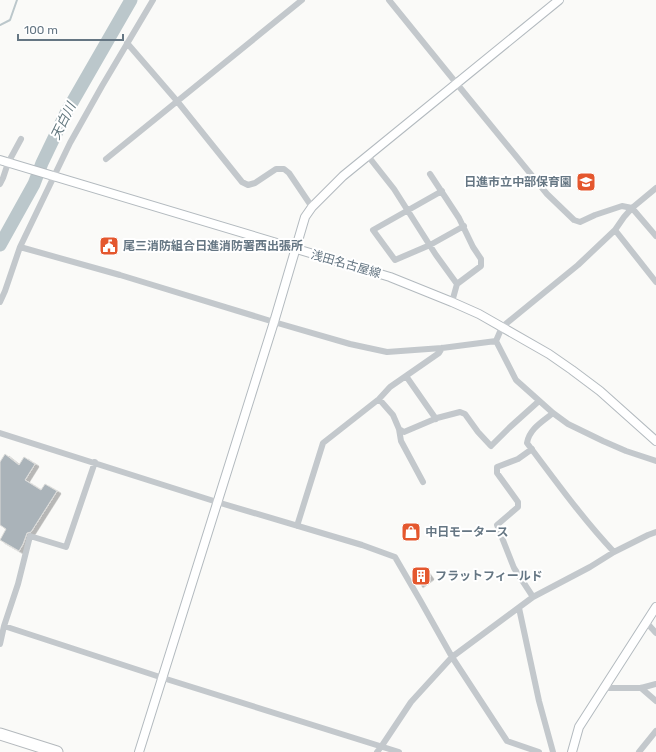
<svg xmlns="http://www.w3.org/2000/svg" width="656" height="752" viewBox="0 0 656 752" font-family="Rubik,'Noto Sans JP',sans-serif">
<defs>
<filter id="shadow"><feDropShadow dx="4" dy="2.5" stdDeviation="0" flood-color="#0004"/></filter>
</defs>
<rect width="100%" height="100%" fill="#fafaf8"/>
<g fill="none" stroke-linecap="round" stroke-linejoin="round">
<path stroke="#bbc7cb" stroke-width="2" d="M0 25 10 20 17 0"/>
<path stroke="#bbc7cb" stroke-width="13" d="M0 245 34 184 42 163 66 113 131 0"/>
</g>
<path fill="#aab3b9" stroke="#dcdcda" filter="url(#shadow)" d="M5 454 19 465 24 457 35 464 25 480 41 490 45 484 57 491 31 532 27 533 23 544 19 551 0 540 6 529 0 525V462Z
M423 567 430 577 419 585 412 574Z"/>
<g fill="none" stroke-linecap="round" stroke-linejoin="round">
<defs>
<path id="secondary" d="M0 160 390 277 452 302 479 314 549 354 572 370 600 391 656 441
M139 752 274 322 305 217 312 207 343 176 559 0
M572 752 579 727 656 607"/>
<path id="highway" d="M0 734 57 752"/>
</defs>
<use href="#secondary" stroke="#b3babf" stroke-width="10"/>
<use href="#highway" stroke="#b4b9bd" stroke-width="13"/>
<path stroke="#c3c8cc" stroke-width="6" d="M389 0 457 84 547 194 574 220 580 222 595 215 622 206 632 208 656 236
M127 43 177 101 242 182 248 185 255 183 276 169H284L289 173 312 207
M368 156 394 189 436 255 457 284
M106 159 302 0
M430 174 459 218 473 247 481 259V266L457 284 452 302
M0 184 3 178 8 163 21 139
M442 191 373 230 395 260 430 245 464 226
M615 230 656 282
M20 247 120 275 274 322 350 344 387 352 442 348 496 341 516 380 553 413 568 424 603 441 626 451 656 461
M0 302 5 291 20 247 70 143 102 86 153 0
M496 341 502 327 578 265 615 230 624 217 632 208 656 188
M406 376 436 419
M379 399 393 415 399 429 404 432 437 418 460 412 465 414 478 432 491 446 509 428 539 401
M553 413C543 421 529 429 527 443 555 480 582 518 614 552
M399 429 401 441 423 482
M0 433 217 502 362 545 395 557 420 600 452 657 507 741 539 752
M532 449 518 459 497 467V473L518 502V507L497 525 514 568 533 597
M297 526 323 443 379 399 390 387 439 353 442 348
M519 608 539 701 553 752
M646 622 656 633
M4 626 163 678 399 752
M0 644 4 626 18 584 30 536 66 547 95 462
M603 688H641L656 684
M641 688 656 701
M377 752 381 747 411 702 452 657 533 597 590 567 614 552 648 535 656 532
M639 752 656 731"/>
<use href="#secondary" stroke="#fff" stroke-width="8"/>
<use href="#highway" stroke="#fff" stroke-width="11"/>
</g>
<defs>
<symbol id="school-square" viewBox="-11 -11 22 22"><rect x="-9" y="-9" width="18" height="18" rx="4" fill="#e4572e" stroke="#fff"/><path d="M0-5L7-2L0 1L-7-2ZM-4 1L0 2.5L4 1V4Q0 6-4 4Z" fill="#fff"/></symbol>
<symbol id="civic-square" viewBox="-11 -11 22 22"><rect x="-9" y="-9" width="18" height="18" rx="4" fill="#e4572e" stroke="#fff"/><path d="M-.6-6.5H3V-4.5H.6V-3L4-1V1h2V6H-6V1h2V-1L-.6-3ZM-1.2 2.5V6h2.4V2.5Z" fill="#fff"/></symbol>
<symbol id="shop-square" viewBox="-11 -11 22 22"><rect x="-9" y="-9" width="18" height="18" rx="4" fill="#e4572e" stroke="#fff"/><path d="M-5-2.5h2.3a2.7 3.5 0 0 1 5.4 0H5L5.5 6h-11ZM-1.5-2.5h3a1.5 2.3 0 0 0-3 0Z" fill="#fff"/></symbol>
<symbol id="building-square" viewBox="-11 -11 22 22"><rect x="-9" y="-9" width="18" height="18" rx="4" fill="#e4572e" stroke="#fff"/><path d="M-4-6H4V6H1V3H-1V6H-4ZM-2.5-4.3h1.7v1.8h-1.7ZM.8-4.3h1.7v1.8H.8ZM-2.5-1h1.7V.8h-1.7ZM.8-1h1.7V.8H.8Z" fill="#fff"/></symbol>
</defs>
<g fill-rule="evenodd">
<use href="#school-square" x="575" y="171" width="22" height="22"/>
<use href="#civic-square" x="98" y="235" width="22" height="22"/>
<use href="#shop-square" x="400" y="521" width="22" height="22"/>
<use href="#building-square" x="410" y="565" width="22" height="22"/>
</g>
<g text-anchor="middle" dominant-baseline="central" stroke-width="4" stroke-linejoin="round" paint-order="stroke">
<g font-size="12" font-weight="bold" fill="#657683" stroke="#fff" text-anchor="start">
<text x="572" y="182" text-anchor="end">日進市立中部保育園</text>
<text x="123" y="246">尾三消防組合日進消防署西出張所</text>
<text x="425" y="532">中日モータース</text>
<text x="435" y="576">フラットフィールド</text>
</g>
<g font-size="12" fill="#657683" stroke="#fff">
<text transform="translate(346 264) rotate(16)">浅田名古屋線</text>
</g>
<g font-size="13" font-style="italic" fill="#60757c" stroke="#fff">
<text transform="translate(63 121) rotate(-64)">天白川</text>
</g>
</g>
<path d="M18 34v6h105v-6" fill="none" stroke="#657683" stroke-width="2"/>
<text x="24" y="34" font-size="12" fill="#657683" stroke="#ffffff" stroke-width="3" paint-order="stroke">100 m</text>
</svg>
